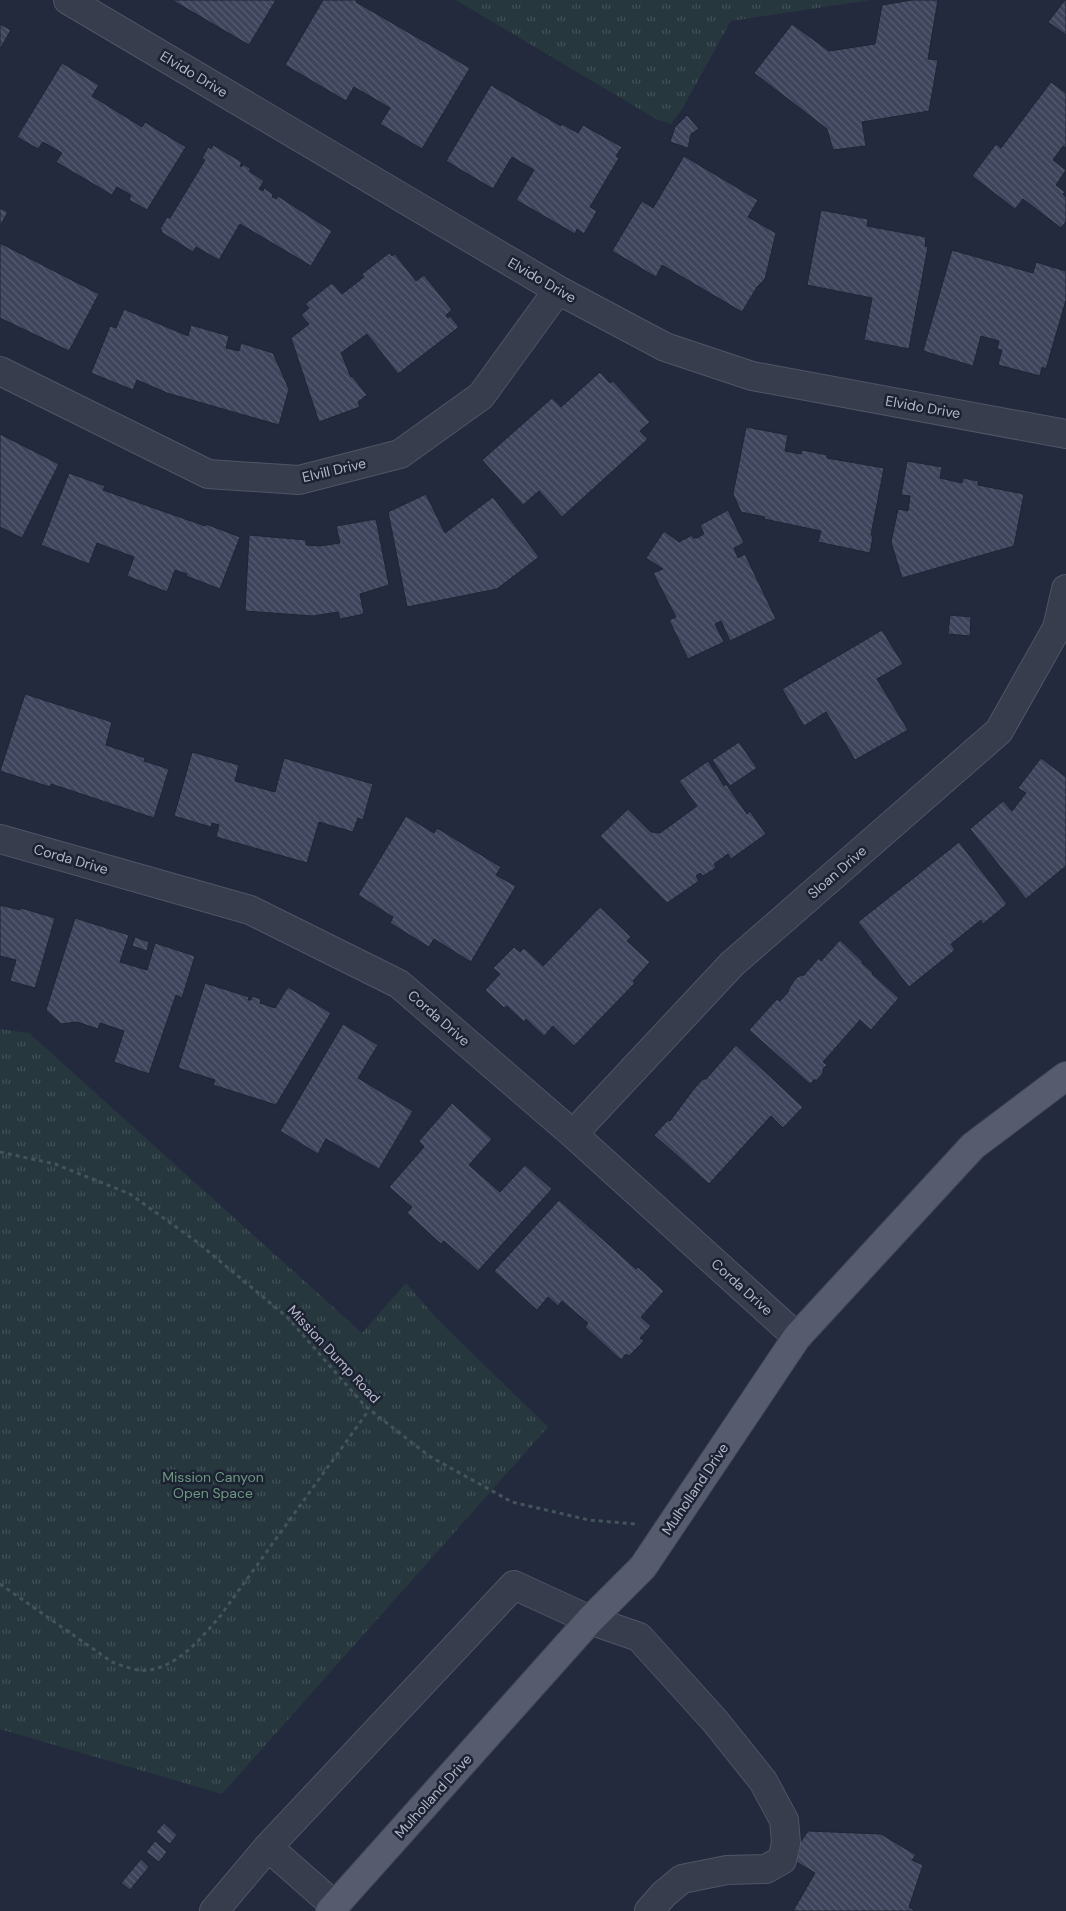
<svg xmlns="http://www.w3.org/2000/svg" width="1066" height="1911" viewBox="0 0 1066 1911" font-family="'DM Sans',sans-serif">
<defs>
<pattern id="park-tufts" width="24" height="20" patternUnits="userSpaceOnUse" patternTransform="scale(1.25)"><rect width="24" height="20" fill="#26373e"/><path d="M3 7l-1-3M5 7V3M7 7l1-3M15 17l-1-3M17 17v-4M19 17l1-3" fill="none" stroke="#435259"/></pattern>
<pattern id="building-back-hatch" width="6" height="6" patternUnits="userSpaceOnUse" patternTransform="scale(1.25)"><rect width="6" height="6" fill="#3e445b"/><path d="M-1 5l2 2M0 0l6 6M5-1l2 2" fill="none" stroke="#585d71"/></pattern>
</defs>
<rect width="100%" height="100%" fill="#242a3d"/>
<path fill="url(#park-tufts)" d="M456 0H871L731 21 682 109 671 124 656 119Z
M0 1029 29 1033 362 1333 406 1283 438 1320 548 1427 222 1794 0 1729Z"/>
<path fill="url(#building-back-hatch)" stroke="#1f2435" d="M172 0H276L249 45Z
M323 0H357L356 2 470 68 422 149 380 124 390 108 354 87 346 101 285 65Z
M912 0H938L928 59 938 60 929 111 862 122 866 146 833 150 827 129 754 73 792 24 829 51 875 44 882 5Z
M1065 0H1066V35L1048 22Z
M0 24 11 30 0 49Z
M62 63 99 85 92 96 142 127 145 122 186 147 147 210 129 200 131 195 117 187 112 195 56 162 62 153 43 142 38 149 17 137Z
M1051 82 1066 93V148L1063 146 1053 160 1066 170 1056 185 1065 192 1063 194 1066 197V222L1061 228 1023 199 1015 209 972 176 996 144 1001 148Z
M491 85 561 126 562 124 578 133 583 125 622 147 616 156 619 158 590 207 597 211 584 234 577 229 575 234 516 200 534 170 512 157 493 189 446 161Z
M687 115 699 129 691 134 688 148 670 142 675 127Z
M213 145 242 162 240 166 242 167 243 164 251 169 249 171 264 181 259 189 263 191 264 188 273 194 272 197 276 199 278 196 332 231 311 266 240 224 219 260 196 247 193 252 161 232 162 230 160 229 167 217 170 218 205 160 202 158 208 147 211 149Z
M684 156 758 200 748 217 776 233 765 279 757 287 742 312 662 265 656 277 612 251 642 201 653 208Z
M0 208 8 212 0 226Z
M821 210 868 219 867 226 926 237 925 246 928 247 909 349 864 340 872 298 807 285Z
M0 243 99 294 69 351 0 318Z
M952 250 1033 273 1036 262 1066 271V300L1046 369 1042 367 1040 376 998 365 1002 350 997 349 999 341 981 336 973 366 923 351Z
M389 253 392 256 395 254 416 281 424 275 452 310 446 315 448 318 450 316 459 327 398 374 367 334 341 353 351 377 352 376 367 395 358 402 360 407 319 422 291 338 309 324 301 315 309 308 305 304 332 283 342 294 364 277 362 274Z
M124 309 188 336 191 325 229 336 226 348 239 351 241 343 273 353 289 389 279 425 167 393 137 380 133 390 91 373 110 326 116 328Z
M600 372 610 383 613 381 650 422 640 431 648 439 562 517 539 491 523 505 482 460 552 398 561 407Z
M746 427 788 435 785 451 801 454 802 450 827 455V458L884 468 871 535 873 536 870 553 818 542 821 531 764 519 765 517 741 512 733 494Z
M0 434 59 464 22 538 0 527Z
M907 461 942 467 940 478 962 483 963 478 978 481V485L1024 494 1014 546 902 578 891 542 898 509 908 511 910 496 901 495Z
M69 473 105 486 103 490 205 526 206 524 240 537 220 589 186 576 187 574 175 570 167 592 127 576 134 557 97 543 89 564 41 545Z
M426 494 445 533 493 497 539 557 497 589 407 607 388 512Z
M728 510 744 543 734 548 738 558 745 554 776 619 730 641 721 621 715 624 724 642 688 659 669 620 676 617 653 573 663 569 646 558 664 531 679 542 692 535 693 538H697L704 534 700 525Z
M376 519 389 585 360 594 364 614 340 619 338 612 313 616 245 611 249 535 306 540V545L320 546 340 543 336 526Z
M950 615 971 617 970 636 948 634Z
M882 630 903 664 877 679 908 730 855 760 826 712 804 726 782 689Z
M25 694 112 722 106 745 145 758 144 761 169 769 154 818 51 784 50 787 0 771Z
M739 742 757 768 730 786 712 760Z
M192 752 239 765 235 781 275 792 284 758 373 784 363 820 358 818 353 832 319 822 307 863 216 837 219 825 212 823 211 827 174 816Z
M1041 758 1066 777V866L1026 899 970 829 1003 801 1012 811 1026 793 1018 788Z
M708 761 724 786 726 784 747 814 750 811 766 834 731 859 728 854 714 864 716 868 703 876 700 873 696 876 699 881 667 903 600 836 628 809 651 832 660 833 697 806 679 781Z
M406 816 434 833 437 828 501 867 496 875 516 886 471 962 434 939 429 947 390 923 393 917 358 895Z
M959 842 1007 904 983 924 981 920 951 944 955 950 909 987 858 922Z
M0 905 20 910 21 908 55 918 35 988 10 981 16 960 0 956Z
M600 907 631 937 627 941 650 962 633 981 635 983 574 1046 553 1026 544 1036 526 1019 524 1022 507 1006 504 1008 485 990 500 974 493 968 514 947 520 952 524 948 543 966Z
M75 918 129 935 120 962 147 970 155 943 195 956 182 998 176 995 149 1074 114 1062 124 1031 100 1023 98 1029 77 1022 61 1024 46 1010Z
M135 937 149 942 147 951 132 946Z
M840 940 863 962 862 963 873 973 872 974 899 998 871 1030 860 1020 823 1062 827 1065 823 1069V1073L817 1080H814L810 1084 749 1030 777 999 780 1001 789 991 788 990 796 978 801 975 803 976 819 958 821 961Z
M205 983 249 997 248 1000H251L252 996 261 999 260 1003 275 1008 288 987 331 1013 276 1105 213 1085 215 1080 178 1068Z
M343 1024 378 1045 358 1078 413 1111 379 1169 326 1139 318 1154 280 1131Z
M736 1045 803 1107 783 1128 771 1116 709 1184 654 1135 668 1120 670 1121 693 1090 703 1079H706Z
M452 1103 492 1139 469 1165 500 1192 525 1165 552 1189 478 1271 444 1241 441 1244 407 1213 412 1207 389 1187 424 1147 419 1141Z
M559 1200 636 1269 638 1267 664 1291 641 1317 651 1326 640 1338 644 1341 629 1356 626 1354 621 1360 585 1327 588 1323 562 1301 558 1306 548 1297 537 1310 494 1271Z
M164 1823 177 1835 170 1844 156 1832Z
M808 1831 881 1834 916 1855 912 1860 923 1865 909 1907 915 1911H793L815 1873 790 1858Z
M155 1841 167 1852 159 1862 146 1852Z
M141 1859 149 1867 130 1890 121 1883Z"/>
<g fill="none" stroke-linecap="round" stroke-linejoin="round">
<defs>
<path id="minor" d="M68 0 558 290 665 347 752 376 1066 434
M0 371 208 474 299 480 400 454 481 396 558 290
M0 839 250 910 399 984 573 1134 797 1337
M573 1134 732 964 999 731 1057 628 1066 589
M268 1847 514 1585 590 1620 639 1637 715 1721 763 1781 784 1820 786 1843 782 1860 766 1869 727 1870 682 1879 664 1894 649 1911
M214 1911 268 1847 335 1906"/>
<path id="major" d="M330 1911 590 1620 643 1567 797 1337 973 1146 1066 1076"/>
</defs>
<use href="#minor" stroke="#505566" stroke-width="30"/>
<use href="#major" stroke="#414657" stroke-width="30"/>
<path stroke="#44545b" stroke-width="3" stroke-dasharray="4 4" stroke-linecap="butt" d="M0 1152 55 1164 130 1194 197 1242 287 1317 365 1406 429 1456 512 1502 589 1520 635 1524
M0 1584 112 1662C123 1666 138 1672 150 1670 181 1664 202 1637 221 1615L369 1410"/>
<use href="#minor" stroke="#383d4e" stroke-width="28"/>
<use href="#major" stroke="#565c6e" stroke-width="28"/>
</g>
<g text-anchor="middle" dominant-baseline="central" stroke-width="5" stroke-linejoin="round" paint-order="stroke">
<g font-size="14" fill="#b4b8c9" stroke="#1d2233">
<text transform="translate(194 74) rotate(31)">Elvido Drive</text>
<text transform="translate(542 280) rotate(30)">Elvido Drive</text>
<text transform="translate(923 407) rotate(10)">Elvido Drive</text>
<text transform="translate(334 470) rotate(-13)">Elvill Drive</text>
<text transform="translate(71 859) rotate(16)">Corda Drive</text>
<text transform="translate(837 872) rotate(-41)">Sloan Drive</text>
<text transform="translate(439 1018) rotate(41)">Corda Drive</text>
<text transform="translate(742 1287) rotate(42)">Corda Drive</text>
<text transform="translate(334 1354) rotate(47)">Mission Dump Road</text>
<text transform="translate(695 1489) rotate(-56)">Mulholland Drive</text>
<text transform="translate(433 1796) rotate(-48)">Mulholland Drive</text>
</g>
<g font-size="14" fill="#6b997f" stroke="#1d2233">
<text x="213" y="1477">Mission Canyon<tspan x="213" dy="16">Open Space</tspan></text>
</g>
</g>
</svg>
